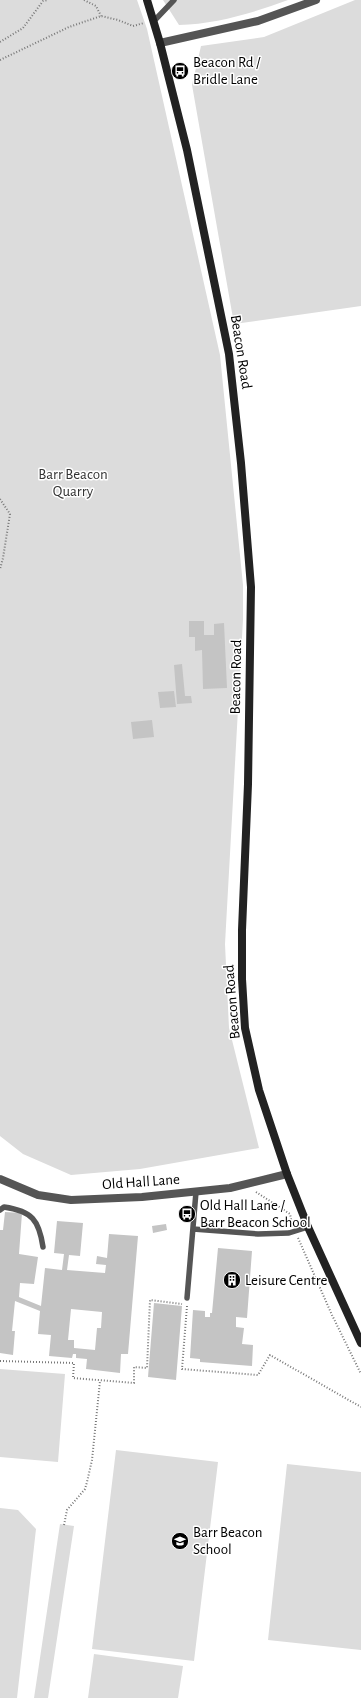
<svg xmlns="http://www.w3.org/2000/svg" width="361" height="1698" viewBox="0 0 361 1698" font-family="'Alegreya Sans',sans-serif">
<rect width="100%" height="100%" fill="#fff"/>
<path fill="#dcdcdc" d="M0 0H137L147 29 220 355 243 585V619L225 944 229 1028 259 1148 140 1169 71 1175 23 1154 0 1136Z
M163 0H288C253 13 216 24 179 25Z
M355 0H361V306L234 324 192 85 201 46 264 37Z
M0 1369 65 1374 58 1462 0 1457Z
M116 1450 218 1462 194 1661 92 1649Z
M287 1464 361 1472V1650L268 1640Z
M0 1508 18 1510 36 1529 17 1698H0Z
M60 1524 74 1526 48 1698H34Z
M94 1654 183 1666 178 1698H88Z"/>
<path fill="#c4c4c4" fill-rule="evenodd" d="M189 621H204V635H214V624L224 623 227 688 203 689 202 650 195 651V637H189Z
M182 664 185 696H191L192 703 177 704 174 665Z
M174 691 176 707 160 708 158 692Z
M152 720 154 737 133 739 131 722Z
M5 1212 22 1213 19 1254 38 1257 34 1284 20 1283 19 1297 41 1306 45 1268 62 1270 64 1254 54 1253 57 1221 83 1223 80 1256 69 1255 67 1270 105 1273 106 1265 96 1264 97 1256 107 1258 109 1234 138 1236 128 1354H121L120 1373 86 1369 87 1359 76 1358V1354H73L72 1358 49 1356 51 1335 38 1334 40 1311 15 1301 12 1331H15L13 1355 0 1353V1230H3ZM71 1309 102 1312 101 1328H97L95 1350 74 1348V1340H68Z
M166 1224 167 1230 153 1233 152 1226Z
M218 1248 252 1251 247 1318 236 1317V1327L244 1328 242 1344 253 1345 252 1366 200 1362V1359L190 1358 193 1310 205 1311V1317H210V1313H212Z
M154 1303 182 1306 176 1380 148 1377Z"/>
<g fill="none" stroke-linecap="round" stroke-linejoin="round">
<path stroke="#777" stroke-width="2" stroke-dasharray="1 2" stroke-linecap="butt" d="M84 0 96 6 101 16
M0 42 23 28 43 1 48 0
M0 60 69 27 101 16 118 20 133 26 144 23
M0 499 10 514 3 558 0 569
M256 1192 290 1214 292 1223
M298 1238 332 1315 361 1374
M187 1306 182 1369 258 1375 270 1355 361 1407
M0 1361 74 1363 73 1378 134 1383V1367L147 1368 150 1300 182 1304
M64 1525 67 1510 85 1489 87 1482 92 1460 100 1381"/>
<path stroke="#555" stroke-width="5.5" d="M154 21 174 0
M0 1210 4 1207C32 1211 39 1220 43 1247
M193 1229 258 1234 289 1233 308 1227
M187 1298 196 1192"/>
<path stroke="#555" stroke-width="8" d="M160 43 258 21 316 0
M0 1179 38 1195 71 1200 142 1197 230 1188 287 1174"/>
<path stroke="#222" stroke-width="8" d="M147 0 160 43 187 150 229 354 241 463 251 587 248 784 242 930V979L245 1028 259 1090 287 1174 308 1227 361 1343"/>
</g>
<defs>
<symbol id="bus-disc" viewBox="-11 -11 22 22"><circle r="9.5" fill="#000" stroke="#fff"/><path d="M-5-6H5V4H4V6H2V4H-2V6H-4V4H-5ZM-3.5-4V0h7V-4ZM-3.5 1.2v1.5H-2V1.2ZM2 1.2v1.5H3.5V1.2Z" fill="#fff"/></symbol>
<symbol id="building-disc" viewBox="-11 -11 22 22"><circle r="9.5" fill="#000" stroke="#fff"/><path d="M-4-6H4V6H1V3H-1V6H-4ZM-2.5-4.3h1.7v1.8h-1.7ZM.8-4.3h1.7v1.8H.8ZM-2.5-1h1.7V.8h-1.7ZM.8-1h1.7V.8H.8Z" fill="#fff"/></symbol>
<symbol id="school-disc" viewBox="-11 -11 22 22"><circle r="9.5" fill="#000" stroke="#fff"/><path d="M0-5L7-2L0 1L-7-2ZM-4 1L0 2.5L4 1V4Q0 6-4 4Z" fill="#fff"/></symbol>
</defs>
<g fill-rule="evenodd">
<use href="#bus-disc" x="170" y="61" width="20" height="20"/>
<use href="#bus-disc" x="177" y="1204" width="20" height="20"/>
<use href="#building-disc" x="222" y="1270" width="20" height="20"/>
<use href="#school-disc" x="170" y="1531" width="20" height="20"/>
</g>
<g text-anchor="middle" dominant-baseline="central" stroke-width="3" stroke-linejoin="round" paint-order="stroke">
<g font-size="15" fill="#000" stroke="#fff" text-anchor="start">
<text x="193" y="62">Beacon Rd /<tspan x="193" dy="17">Bridle Lane</tspan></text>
<text x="200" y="1205">Old Hall Lane /<tspan x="200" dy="17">Barr Beacon School</tspan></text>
<text x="245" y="1280">Leisure Centre</text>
<text x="193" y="1532">Barr Beacon<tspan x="193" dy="17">School</tspan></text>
</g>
<g font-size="15" fill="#000" stroke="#fff">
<text transform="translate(241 352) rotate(81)">Beacon Road</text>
<text transform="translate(236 677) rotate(-89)">Beacon Road</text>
<text transform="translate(232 1002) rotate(-95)">Beacon Road</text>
<text transform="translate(141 1182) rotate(-4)">Old Hall Lane</text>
</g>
<g font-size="15" fill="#333" stroke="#fff">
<text x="73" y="474">Barr Beacon<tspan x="73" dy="17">Quarry</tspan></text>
</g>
</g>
</svg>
